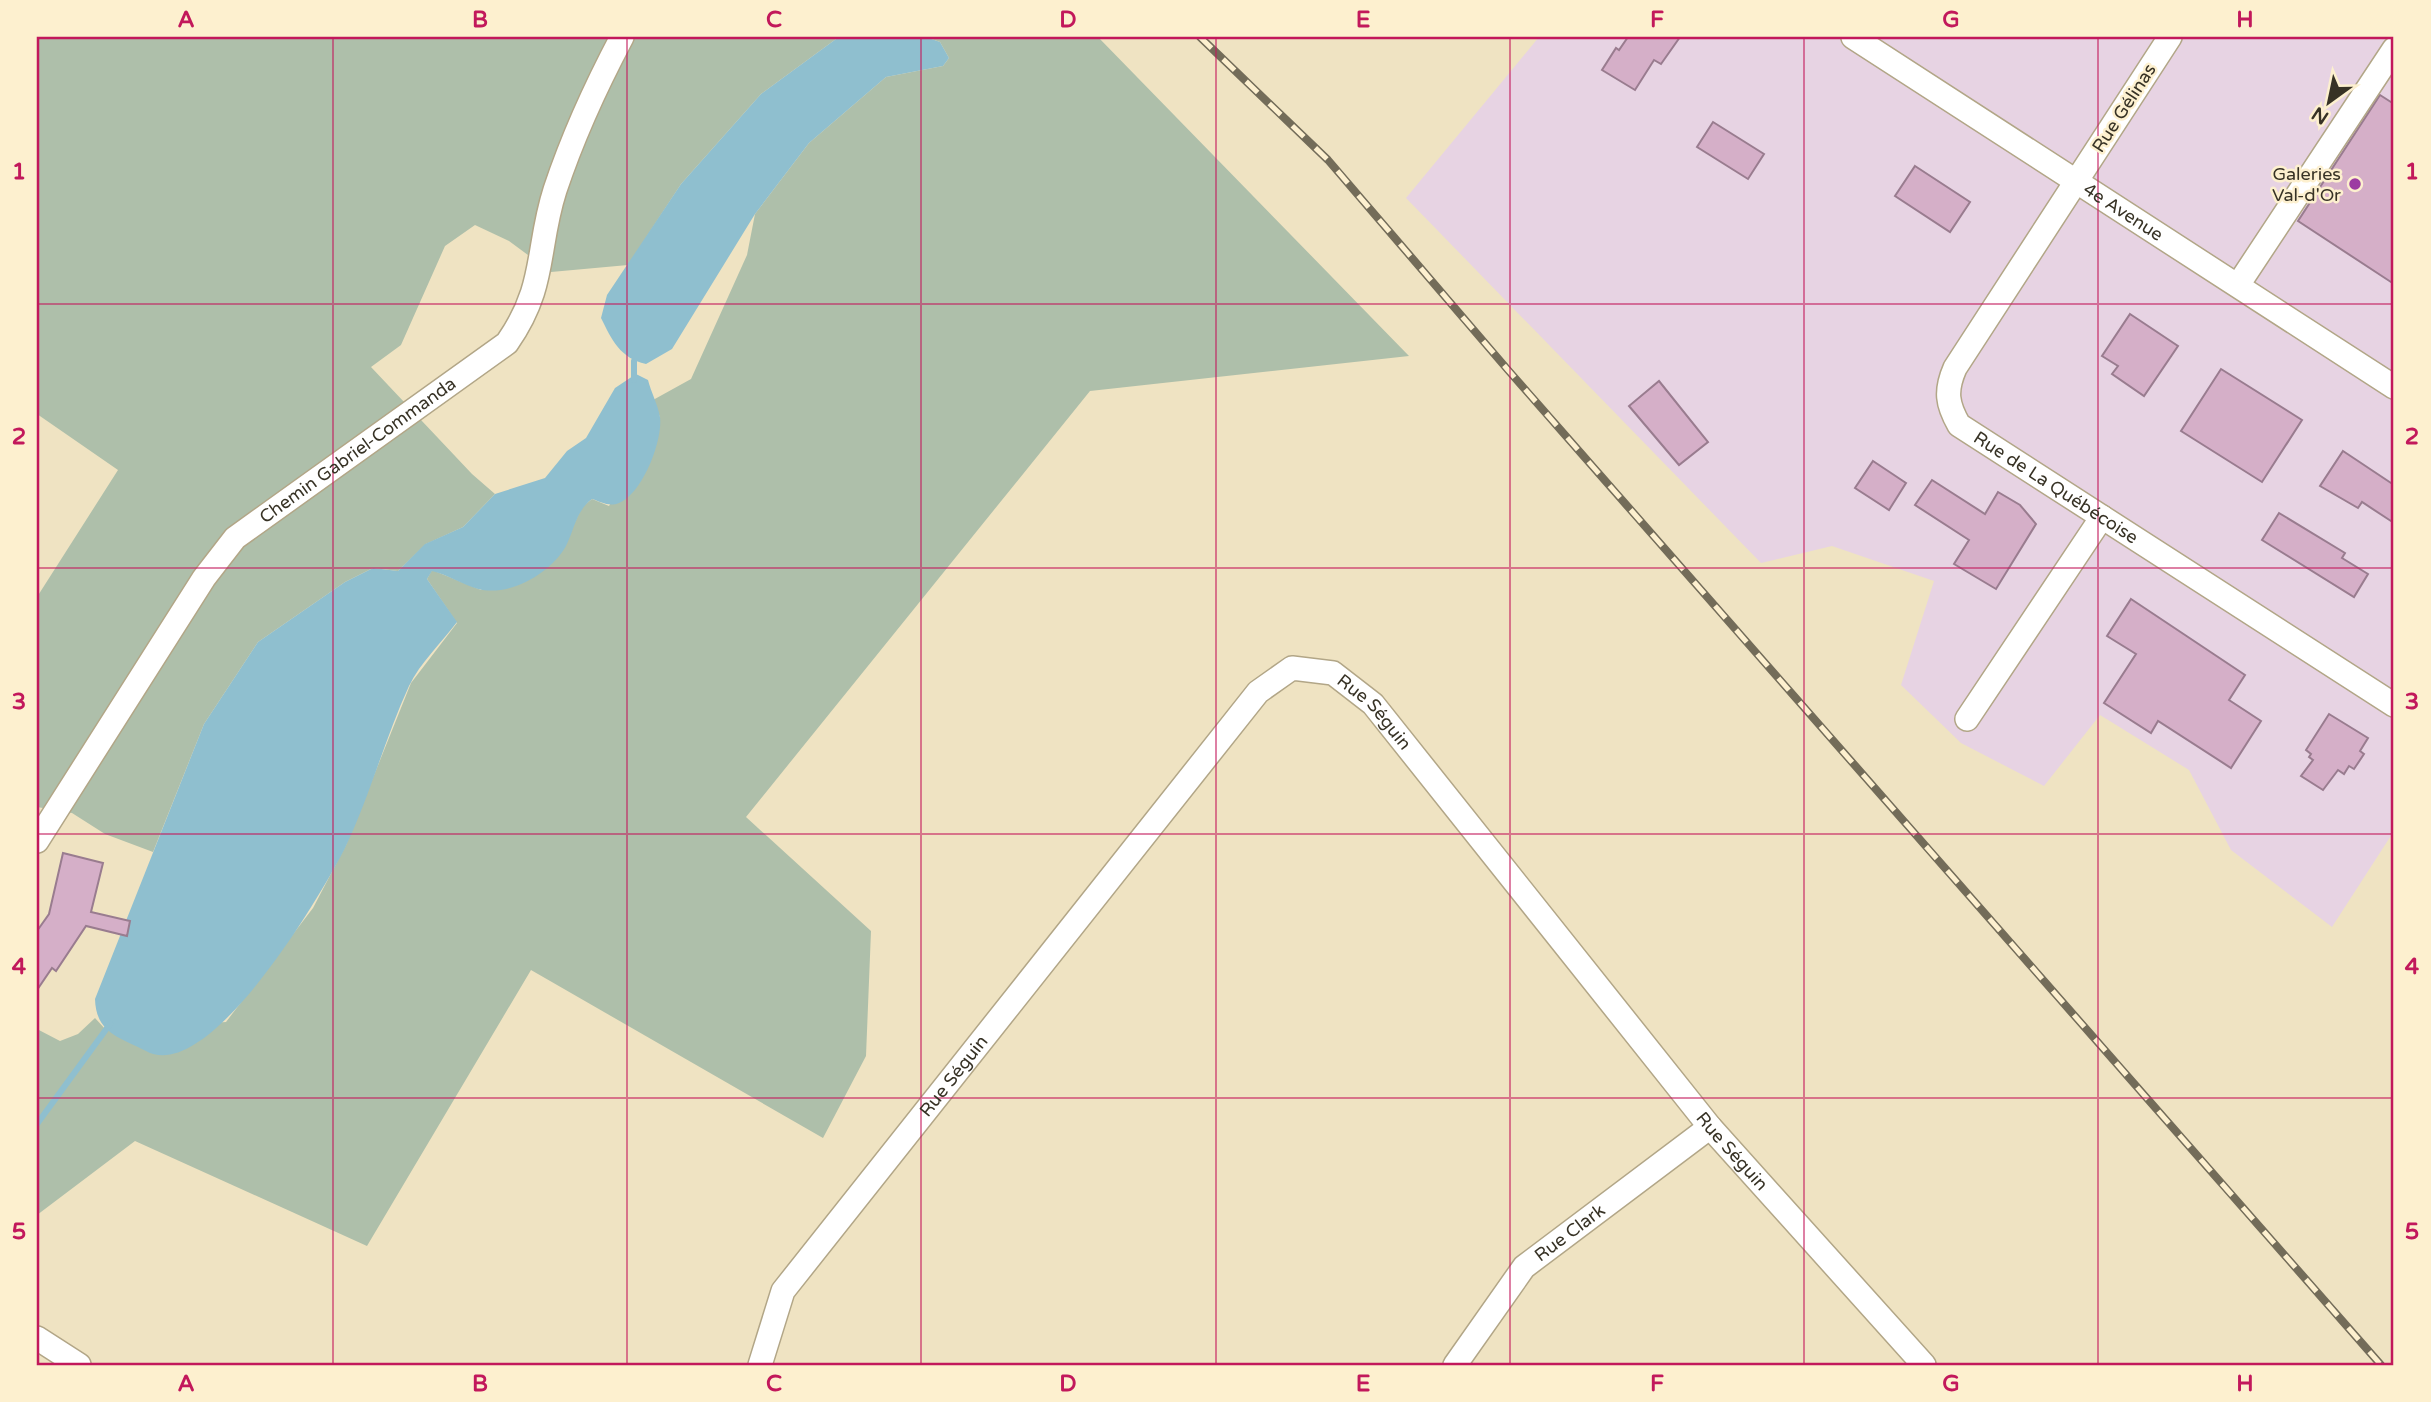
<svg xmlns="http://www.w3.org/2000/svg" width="2431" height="1402" viewBox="0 0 2431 1402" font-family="'Varela Round',sans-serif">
<rect width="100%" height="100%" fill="#efe3c2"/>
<path fill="#e7d3e3" d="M1539 37H2394V831L2332 927 2231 850 2189 770 2100 715 2044 786 1961 743 1901 685 1934 581 1832 546 1761 563 1406 198Z"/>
<path fill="#aebfaa" d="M37 37H847L836 39 761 94 681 184 628 265 551 272 509 241 475 225 445 246 401 345 371 367 472 474 495 494 463 527 426 544 398 571 373 568 345 582 258 642 204 724 153 852 105 834 72 813 37 807V597L118 470 37 414Z
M926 37H1098L1409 356 1090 391 746 817 871 931 866 1056 823 1138 531 970 367 1246 135 1141 37 1215V1029L60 1041 78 1034 95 1018 106 1030 226 1022 313 908 346 845 411 683 457 623 427 579 432 570 481 590 575 522 582 507 592 499 609 506 660 417 653 400 691 379 747 255 755 214 809 143 886 77 943 66 949 58 940 42Z"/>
<path fill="#8fbfcf" d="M847 37H926L940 42 949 58 943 66 886 77 809 143 755 214 672 349 646 364C620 358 612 340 601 318L607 295 681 184 761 94 836 39Z
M636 374 648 380C651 392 658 405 660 417 663 441 642 494 619 503 609 507 601 502 592 499 576 511 575 528 566 546 551 573 510 597 478 589 462 584 448 575 432 571L427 579 457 622C442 642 420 663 409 686 385 738 370 796 345 848 322 894 209 1086 146 1051 119 1037 96 1033 95 999L204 724 258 642 345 582 373 568 398 571 425 544 463 527 495 494 545 478 567 451 586 438 615 388Z"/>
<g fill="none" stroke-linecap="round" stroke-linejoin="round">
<path stroke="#8fbfcf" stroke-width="6" d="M634 380V361
M37 1124 110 1024"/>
</g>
<path fill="#d5afc8" stroke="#997c8f" stroke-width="2" d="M1628 37H1680L1661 64 1654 60 1635 90 1602 70 1616 48 1619 50Z
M2380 95 2394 104V284L2298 221Z
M1713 122 1764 154 1748 179 1697 147Z
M1915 166 1970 202 1950 232 1895 196Z
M2130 314 2178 346 2144 396 2112 374 2118 366 2102 356Z
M2221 369 2302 420 2262 482 2181 431Z
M1659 381 1708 442 1679 465 1629 406Z
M2343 451 2394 485V523L2362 502 2358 508 2320 486Z
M1873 461 1906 483 1889 510 1855 488Z
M1932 480 1985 514 1998 492 2020 505 2036 524 1996 589 1954 564 1969 540 1915 505Z
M2279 513 2345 553 2342 558 2368 574 2354 597 2262 540Z
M2131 599 2245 675 2229 700 2261 721 2231 768 2158 721 2151 733 2104 703 2136 654 2107 636Z
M2329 714 2368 738 2360 751 2364 754 2354 769 2349 766 2344 774 2338 770 2323 790 2301 776 2313 760 2309 757 2311 754 2306 750Z
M63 853 103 863 91 912 130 921 127 936 86 926 56 971 52 968 37 990V931L49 914Z"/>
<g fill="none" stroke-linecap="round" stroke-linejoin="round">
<defs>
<g id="minor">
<path id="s1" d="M1853 37 2394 387"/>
<path id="s2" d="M2170 37 1955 368C1945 391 1947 404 1959 425L2394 705"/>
<path d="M2238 285 2394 49"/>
<path d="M1967 719 2102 517"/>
<path id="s3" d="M37 841 204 578 235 538 507 343C547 286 536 249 555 190 573 136 596 86 622 37"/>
<path d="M37 1338 79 1365"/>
<path id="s4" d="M760 1365 783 1291 1258 692 1292 668 1333 673 1373 704 1710 1127 1924 1365"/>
<path id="s5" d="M1455 1365 1524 1267 1710 1127"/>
</g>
</defs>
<use href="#minor" stroke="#b2a687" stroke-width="26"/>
<use href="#minor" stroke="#fff" stroke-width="23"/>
<defs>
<path id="rail" d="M1200 37 1328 160 1508 370 2381 1365"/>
</defs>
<use href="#rail" stroke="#736c59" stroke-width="8"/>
<use href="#rail" stroke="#fdf0cf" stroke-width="5" stroke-dasharray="16" stroke-linecap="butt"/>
</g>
<path fill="none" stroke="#c2185b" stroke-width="2" stroke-opacity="0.55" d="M333 37V1365M627 37V1365M921 37V1365M1216 37V1365M1510 37V1365M1804 37V1365M2098 37V1365M37 304H2394M37 568H2394M37 834H2394M37 1098H2394"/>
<circle fill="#9c3ba2" stroke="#fdf0cf" stroke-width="2.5" cx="2355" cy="184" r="7"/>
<g text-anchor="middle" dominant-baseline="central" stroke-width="5" stroke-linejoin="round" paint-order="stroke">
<g font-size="18" fill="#373225" stroke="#fdf0cf">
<text transform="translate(2124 108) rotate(-57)">Rue Gélinas</text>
<text stroke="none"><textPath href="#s1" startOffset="322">4e Avenue</textPath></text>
<text stroke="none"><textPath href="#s3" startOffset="513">Chemin Gabriel-Commanda</textPath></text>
<text stroke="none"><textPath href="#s2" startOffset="570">Rue de La Québécoise</textPath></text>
<text stroke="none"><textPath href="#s4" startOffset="982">Rue Séguin</textPath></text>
<text stroke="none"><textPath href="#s4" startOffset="352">Rue Séguin</textPath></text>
<text stroke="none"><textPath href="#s4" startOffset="1549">Rue Séguin</textPath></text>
<text stroke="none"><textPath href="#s5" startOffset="177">Rue Clark</textPath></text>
</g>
<g font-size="18" fill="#373225" stroke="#fdf0cf" text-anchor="end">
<text x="2341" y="174">Galeries<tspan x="2341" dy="21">Val-d'Or</tspan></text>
</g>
</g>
<rect width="2431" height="1402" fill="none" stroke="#fdf0cf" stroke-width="77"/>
<g transform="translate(2329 102) rotate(213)" stroke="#fdf0cf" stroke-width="5" paint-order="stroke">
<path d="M0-5L12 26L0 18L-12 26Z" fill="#373225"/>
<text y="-10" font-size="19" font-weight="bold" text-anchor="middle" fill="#373225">N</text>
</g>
<rect x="38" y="38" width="2354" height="1326" fill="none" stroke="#c2185b" stroke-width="2.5"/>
<g font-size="23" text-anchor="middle" font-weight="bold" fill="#c2185b">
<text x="186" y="27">A</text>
<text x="480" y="27">B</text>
<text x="774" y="27">C</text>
<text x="1068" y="27">D</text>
<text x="1363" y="27">E</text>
<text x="1657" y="27">F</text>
<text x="1951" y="27">G</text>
<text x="2245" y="27">H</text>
<text x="19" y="179">1</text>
<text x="2412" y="179">1</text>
<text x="19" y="444">2</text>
<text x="2412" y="444">2</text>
<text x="19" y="709">3</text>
<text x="2412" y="709">3</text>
<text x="19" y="974">4</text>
<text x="2412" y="974">4</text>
<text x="19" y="1239">5</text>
<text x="2412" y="1239">5</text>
<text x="186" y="1391">A</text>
<text x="480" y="1391">B</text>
<text x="774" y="1391">C</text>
<text x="1068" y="1391">D</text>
<text x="1363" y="1391">E</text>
<text x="1657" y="1391">F</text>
<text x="1951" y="1391">G</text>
<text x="2245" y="1391">H</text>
</g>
</svg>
